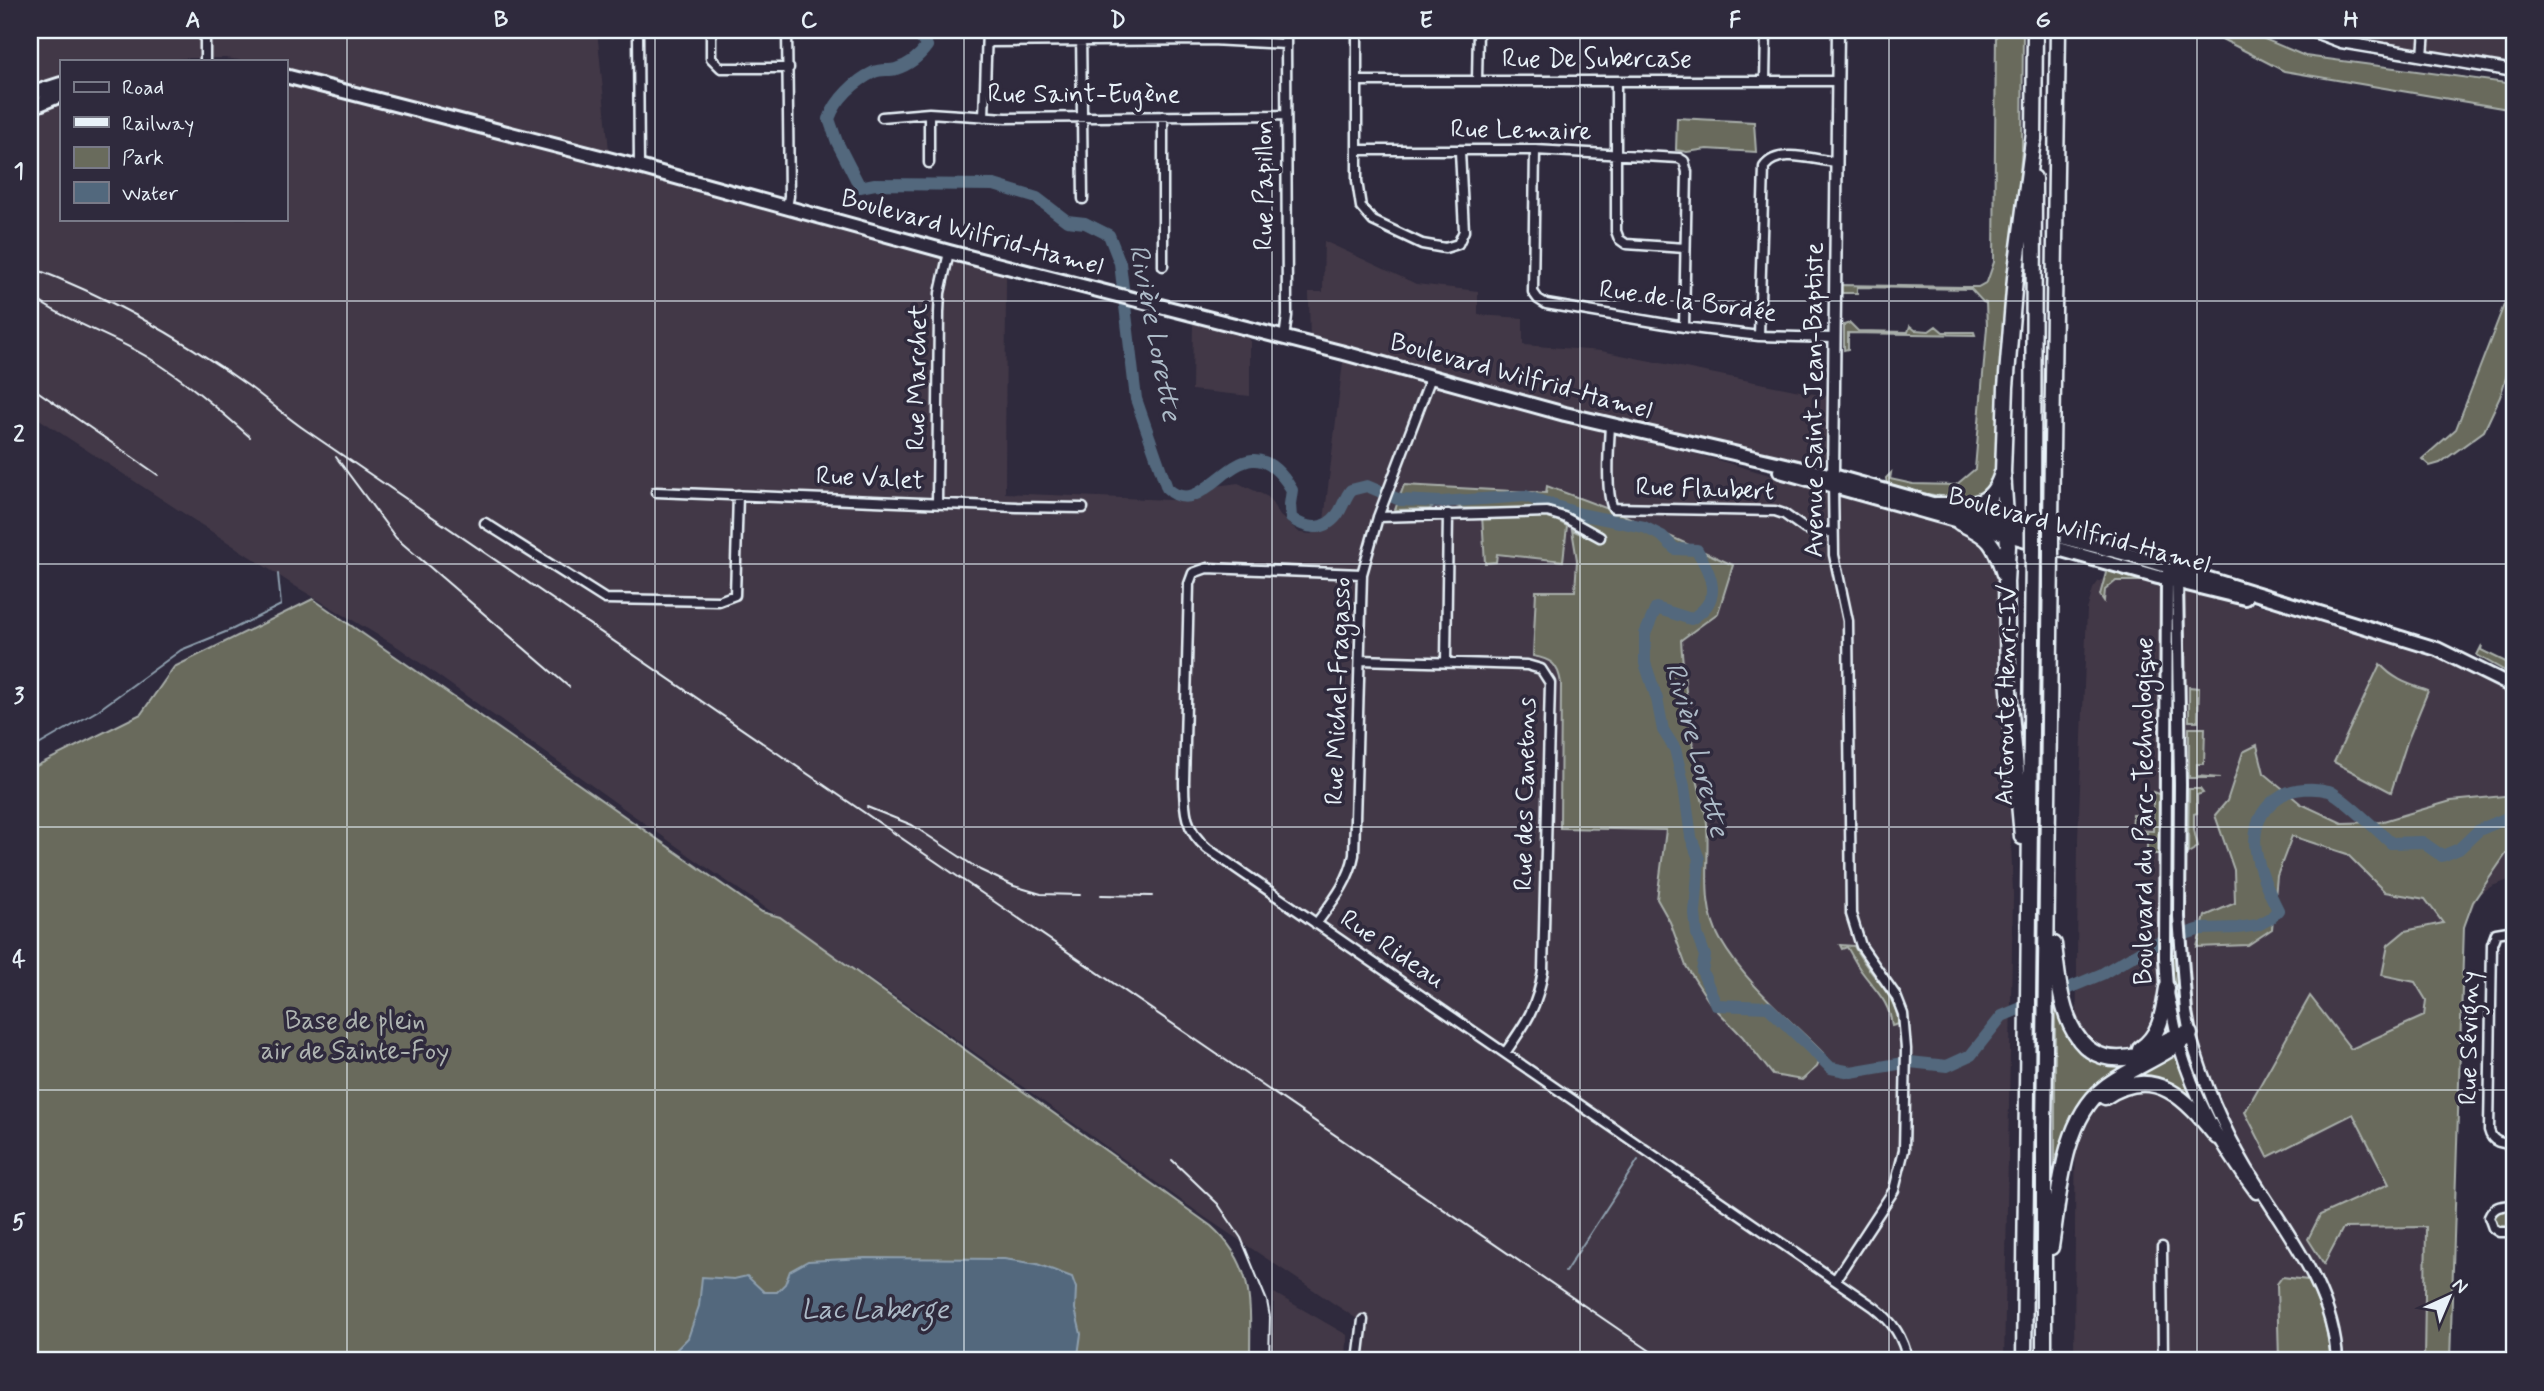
<svg xmlns="http://www.w3.org/2000/svg" width="2544" height="1391" viewBox="0 0 2544 1391" font-family="Mynerve,sans-serif">
<rect width="100%" height="100%" fill="#2f2a3d"/>
<filter id="ink" filterUnits="userSpaceOnUse"><feTurbulence type="fractalNoise" baseFrequency=".0143" numOctaves="2"/><feDisplacementMap in="SourceGraphic" scale="14" xChannelSelector="R" yChannelSelector="G"/><feConvolveMatrix kernelMatrix="1 2 1 2 8 2 1 2 1" color-interpolation-filters="sRGB"/></filter>
<g filter="url(#ink)">
<path fill="#433947" d="M30 30H597L609 151 285 69V61H246L225 58H183L165 61H61V77L30 88Z
M2327 30H2514V64L2362 40Z
M285 83 1006 271 1005 493 1194 501 1217 486 1238 483 1268 497 1280 516 1300 533 1311 534 1323 529 1344 354 1310 344 1309 292H1323L1324 241 1416 284 1478 291V315L1523 318V345L1601 351 1839 399 1840 483 1615 431 1973 533 2001 566 2013 895 2004 1361H1358L1360 1321 1206 1218 928 1019 696 860 398 647 295 586 30 413V114L61 101V219H285Z
M1193 323 1250 337V396L1192 390Z
M2115 572H2127L2353 628 2408 645 2469 670 2514 695V878L2492 886 2479 894 2464 927 2450 1361H2074L2078 840 2087 610 2093 589 2098 582Z
M1274 1293 1347 1335 1346 1361H1272Z"/>
<path fill="#696b5c" stroke="#a8aeaa" stroke-width="2" d="M1996 30H2023L2022 149 2001 380 1997 474 1989 492 1966 500 1921 493 1887 484 1886 478 1891 473 1890 479 1913 484 1956 485 1975 469 1987 327 1986 303 1983 302 1971 289 1857 287V293H1842L1841 285 1964 287H1978L1987 282 1994 262Z
M2193 30H2243L2305 56 2514 84V110L2284 71 2216 36Z
M1677 118 1754 122 1756 152 1707 149 1687 152 1676 150Z
M2514 279V352L2500 397 2484 431 2440 463 2430 466 2422 459 2456 429Z
M1850 323 1858 331 1908 332 1910 326 1915 330 1929 331 1936 326 1943 332H1974L1975 335 1848 333V349L1844 350V325Z
M1404 485 1546 493 1547 486 1619 513 1733 565 1718 613 1681 640C1684 685 1691 728 1696 772 1698 790 1706 807 1707 824 1710 862 1700 905 1720 939 1745 983 1787 1017 1823 1053L1817 1067 1802 1080 1773 1075 1742 1036 1710 1003 1686 966 1670 922 1657 899 1666 830 1560 828 1561 683C1558 664 1551 659 1533 656L1536 591H1575L1577 560 1572 530 1599 542 1603 533 1565 516 1544 510 1463 508 1441 502 1429 509 1395 510Z
M1545 514 1567 526 1563 561 1497 554 1496 562 1485 563 1482 516Z
M2107 569 2145 579V581H2116L2105 590 2104 601 2100 595Z
M313 599 762 912 780 917 1211 1226C1256 1266 1250 1306 1250 1361H30V769L141 714 174 667Z
M2482 645 2481 650 2514 666V676L2477 655Z
M2380 664C2394 680 2409 684 2428 691L2407 742 2391 792 2334 762Z
M2189 687 2199 688 2198 721H2189Z
M2189 728H2205L2204 764H2197V776L2220 778H2189Z
M2257 745 2264 773 2301 804 2342 823 2380 822 2451 801 2514 795V853L2506 854 2473 902 2464 927 2450 1361H2424L2426 1227 2343 1228 2324 1264 2308 1239 2320 1215 2389 1184 2353 1114 2268 1157 2245 1112 2310 996 2351 1049 2424 1016 2426 1000 2415 982 2382 975 2388 945 2405 931 2443 923 2425 899 2385 892 2347 854 2292 836 2277 876 2272 929 2248 945 2197 947 2205 916 2235 903 2234 870 2215 815 2227 801 2243 752Z
M2189 789H2200L2203 793 2197 795V813L2194 814V830L2198 847 2188 853Z
M2153 792 2161 795 2162 854H2147V833L2132 832 2133 815H2136V830L2153 831Z
M1840 945 1854 946C1869 976 1895 991 1899 1024L1892 1026C1890 1002 1875 990 1862 972 1856 964 1852 955 1847 947L1842 949Z
M2170 954H2176L2181 1025 2177 1026 2172 994Z
M2059 1007 2065 1029 2075 1042 2136 1059 2073 1116 2067 1130 2055 1172V1008Z
M2176 1053 2195 1099 2191 1101 2132 1081 2131 1078Z
M2514 1210V1227H2500L2494 1223V1215L2498 1211Z
M2282 1277 2308 1280C2322 1309 2328 1329 2331 1361H2279L2277 1284Z"/>
<path fill="#52687d" stroke="#8e9fae" stroke-width="2" d="M865 1258 1004 1259 1037 1264 1072 1277 1076 1288 1075 1309 1081 1334 1078 1355 1085 1361H665L688 1338 699 1306 702 1277 734 1279 747 1276 764 1292H777L785 1284 790 1271 808 1261Z"/>
<g fill="none" stroke-linecap="round" stroke-linejoin="round">
<path stroke="#8e9fae" stroke-width="2" d="M30 750 97 711 181 650 233 629 281 605 278 574
M1565 1272 1638 1160"/>
<path stroke="#52687d" stroke-width="12" d="M888 30 915 31 927 46C919 57 909 65 896 69 889 71 881 69 874 72 855 81 836 99 829 119L837 142 860 187 875 184 994 185 1037 198 1067 221 1085 223 1109 235 1120 263 1136 399 1167 488C1208 529 1241 406 1292 490L1290 504 1291 518C1306 529 1324 532 1337 515 1343 507 1345 497 1351 490L1367 486 1400 500 1441 502 1525 496 1580 514 1644 527 1662 536 1675 549 1697 550C1712 577 1724 600 1691 619L1656 608 1645 634V663L1657 699 1663 730 1675 749 1684 786 1691 837 1699 859 1695 913 1697 934 1705 956 1702 971 1716 1005 1768 1007 1831 1068 1851 1072 1910 1062 1947 1066 1971 1055 2002 1016 2102 974 2153 944 2201 929 2238 928 2258 925 2271 918 2278 910C2259 872 2236 823 2282 795 2294 788 2315 787 2329 791 2340 794 2380 833 2391 843L2422 842 2442 856 2459 849 2479 830 2514 815"/>
<defs>
<path id="minor" d="M638 30 639 168
M711 30V58L721 68H789
M1081 30 1083 199
M1357 30V181L1361 207 1373 221 1422 244 1445 248 1458 244 1464 231 1460 151
M987 42 1211 40 1286 44
M2423 56 2425 30
M205 61V30
M1358 81H1837
M1477 81 1478 30
M1616 81V231L1619 239 1626 244 1685 248
M1765 81 1766 30
M929 113V163
M1163 116V266
M882 117 929 113 1006 118 1285 115
M984 117 987 30
M1357 150H1535L1679 158 1684 161 1687 172 1684 327
M1535 150 1533 292 1538 299 1546 304 1684 327 1759 336 1834 338
M787 207 789 196 787 30
M1759 336 1764 167C1778 147 1815 160 1835 162
M1284 339 1287 316 1286 30
M1610 426C1609 445 1605 492 1613 508L1775 511 1784 514 1805 529 1833 533
M1833 482 1834 555 1848 621 1851 914 1861 946 1896 996 1903 1014 1906 1049 1904 1150 1894 1190 1835 1280
M656 492 1017 507 1083 508
M937 503 939 313 940 293 949 252
M1378 517 1547 512 1564 517 1600 537
M485 523 605 599 719 601 735 595 738 495
M1362 574 1207 568 1193 573 1189 584 1184 782C1184 810 1185 831 1208 849L1874 1307C1893 1322 1903 1337 1908 1361
M1360 660 1527 665 1541 669 1550 683 1543 971C1537 1008 1526 1023 1505 1053
M1446 662 1448 514
M1316 924C1332 902 1349 882 1354 855L1362 574 1378 517 1431 377
M2514 930 2496 933 2492 944 2489 1130C2492 1143 2502 1144 2514 1143
M2514 1205C2502 1206 2494 1205 2489 1217L2493 1228 2499 1232H2514
M2162 1247 2163 1361
M1358 1361 1363 1320"/>
<path id="tertiary" d="M2309 30 2341 42 2514 71
M1833 476 1838 30
M2190 1034C2203 1081 2222 1126 2247 1168 2283 1229 2334 1287 2337 1361
M2179 1045C2195 1100 2221 1147 2256 1193"/>
<path id="secondary" d="M2169 566 2167 579 2165 957 2167 988 2178 1041
M2177 576 2180 784 2179 917 2186 1012 2190 1034"/>
<path id="primary" d="M285 76 643 168 949 252 1344 353 1565 414 1833 476 1936 505 2134 556 2437 649 2514 687
M30 94 61 84
M30 108 61 95
M1780 471 2158 577 2245 598"/>
<path id="motorway" d="M2034 140 2035 30
M1936 505C1968 505 1991 510 2002 473
M2033 517 2034 178
M2051 522 2058 30
M1960 523C1990 537 1994 542 2004 574
M2022 837 2008 679 2006 582 2008 546 2003 472 2006 387 2015 278 2034 133
M2054 944C2059 989 2064 1069 2131 1057 2151 1054 2166 1036 2186 1034
M2140 1049C2161 1035 2163 1012 2167 988
M2105 1097C2155 1063 2187 1100 2217 1137
M2051 1247C2059 1198 2062 1120 2104 1088 2131 1067 2165 1057 2190 1034
M2024 1361 2033 551
M2044 1361V1132L2051 555"/>
</defs>
<use href="#minor" stroke="#e8f1f8" stroke-width="13"/>
<use href="#tertiary" stroke="#e8f1f8" stroke-width="15"/>
<use href="#secondary" stroke="#e8f1f8" stroke-width="16"/>
<use href="#primary" stroke="#e8f1f8" stroke-width="18"/>
<use href="#motorway" stroke="#e8f1f8" stroke-width="19"/>
<use href="#minor" stroke="#2f2a3d" stroke-width="8"/>
<use href="#tertiary" stroke="#2f2a3d" stroke-width="10"/>
<use href="#secondary" stroke="#2f2a3d" stroke-width="10"/>
<use href="#primary" stroke="#2f2a3d" stroke-width="12"/>
<use href="#motorway" stroke="#2f2a3d" stroke-width="14"/>
<path stroke="#e8f1f8" stroke-width="2" d="M30 267C107 296 180 337 247 385 268 400 286 417 307 431L1665 1361
M30 295C66 322 110 334 149 358 186 380 218 409 250 437
M30 386 158 475
M336 457 396 538 569 687
M867 807 912 825 980 870 1014 886 1041 894 1080 895
M1101 895 1152 896
M1172 1160 1218 1204 1241 1238 1267 1301 1270 1317 1269 1361"/>
<defs>
<path id="motorway-bridge" d="M2033 517V551
M2051 555V522"/>
</defs>
<use href="#motorway-bridge" stroke="#e8f1f8" stroke-width="19" stroke-linecap="butt"/>
<use href="#motorway-bridge" stroke="#2f2a3d" stroke-width="14"/>
</g>
</g>
<path fill="none" stroke="#e8f1f8" stroke-width="2" stroke-opacity="0.55" d="M347 30V1361M655 30V1361M964 30V1361M1272 30V1361M1580 30V1361M1889 30V1361M2197 30V1361M30 301H2514M30 564H2514M30 827H2514M30 1090H2514"/>
<g text-anchor="middle" dominant-baseline="central" stroke-width="7" stroke-linejoin="round" paint-order="stroke">
<g font-size="26" fill="#e8f1f8" stroke="#2f2a3d">
<text x="1597" y="60">Rue De Subercase</text>
<text x="1084" y="95">Rue Saint-Eugène</text>
<text transform="translate(1521 131) rotate(1)">Rue Lemaire</text>
<text transform="translate(1265 185) rotate(-90)">Rue Papillon</text>
<text transform="translate(972 233) rotate(15)">Boulevard Wilfrid-Hamel</text>
<text transform="translate(1688 302) rotate(8)">Rue de la Bordée</text>
<text transform="translate(918 377) rotate(-89)">Rue Marchet</text>
<text transform="translate(1521 377) rotate(15)">Boulevard Wilfrid-Hamel</text>
<text transform="translate(1815 400) rotate(-90)">Avenue Saint-Jean-Baptiste</text>
<text transform="translate(870 479) rotate(3)">Rue Valet</text>
<text transform="translate(1705 490) rotate(2)">Rue Flaubert</text>
<text transform="translate(2079 531) rotate(15)">Boulevard Wilfrid-Hamel</text>
<text transform="translate(1339 691) rotate(-88)">Rue Michel-Fragasso</text>
<text transform="translate(2007 695) rotate(-89)">Autoroute Henri-IV</text>
<text transform="translate(1526 794) rotate(-89)">Rue des Canetons</text>
<text transform="translate(2145 811) rotate(-90)">Boulevard du Parc-Technologique</text>
<text transform="translate(1392 950) rotate(34)">Rue Rideau</text>
<text transform="translate(2470 1038) rotate(-89)">Rue Sévigny</text>
</g>
<g font-size="26" fill="#afb5b2" stroke="#2f2a3d">
<text x="355" y="1022">Base de plein<tspan x="355" dy="30">air de Sainte-Foy</tspan></text>
</g>
<g font-size="28" font-style="italic" fill="#acbac7" stroke="#2f2a3d">
<text transform="translate(1154 333) rotate(79)">Rivière Lorette</text>
<text transform="translate(1696 750) rotate(75)">Rivière Lorette</text>
<text x="875" y="1310">Lac Laberge</text>
</g>
</g>
<rect width="2544" height="1391" fill="none" stroke="#2f2a3d" stroke-width="77"/>
<rect x="60" y="60" width="228" height="161" fill="#2f2a3d" stroke="#797a88" stroke-width="2"/>
<rect x="74" y="82" width="35" height="10" fill="#2f2a3d" stroke="#797a88" stroke-width="2"/>
<text x="122" y="94" font-size="21" fill="#e8f1f8">Road</text>
<rect x="74" y="117" width="35" height="10" fill="#e8f1f8" stroke="#797a88" stroke-width="2"/>
<text x="122" y="130" font-size="21" fill="#e8f1f8">Railway</text>
<rect x="74" y="147" width="35" height="21" fill="#696b5c" stroke="#797a88" stroke-width="2"/>
<text x="122" y="164" font-size="21" fill="#e8f1f8">Park</text>
<rect x="74" y="182" width="35" height="21" fill="#52687d" stroke="#797a88" stroke-width="2"/>
<text x="122" y="200" font-size="21" fill="#e8f1f8">Water</text>
<g transform="translate(2449 1297) rotate(44)" stroke="#2f2a3d" stroke-width="5" paint-order="stroke">
<path d="M0-5L12 26L0 18L-12 26Z" fill="#e8f1f8"/>
<text y="-10" font-size="19" font-weight="bold" text-anchor="middle" fill="#e8f1f8">N</text>
</g>
<rect x="38" y="38" width="2468" height="1314" fill="none" stroke="#e8f1f8" stroke-width="2.5"/>
<g font-size="23" text-anchor="middle" font-weight="bold" fill="#e8f1f8">
<text x="193" y="27">A</text>
<text x="501" y="27">B</text>
<text x="809" y="27">C</text>
<text x="1118" y="27">D</text>
<text x="1426" y="27">E</text>
<text x="1735" y="27">F</text>
<text x="2043" y="27">G</text>
<text x="2351" y="27">H</text>
<text x="19" y="178">1</text>
<text x="19" y="441">2</text>
<text x="19" y="703">3</text>
<text x="19" y="966">4</text>
<text x="19" y="1229">5</text>
</g>
</svg>
